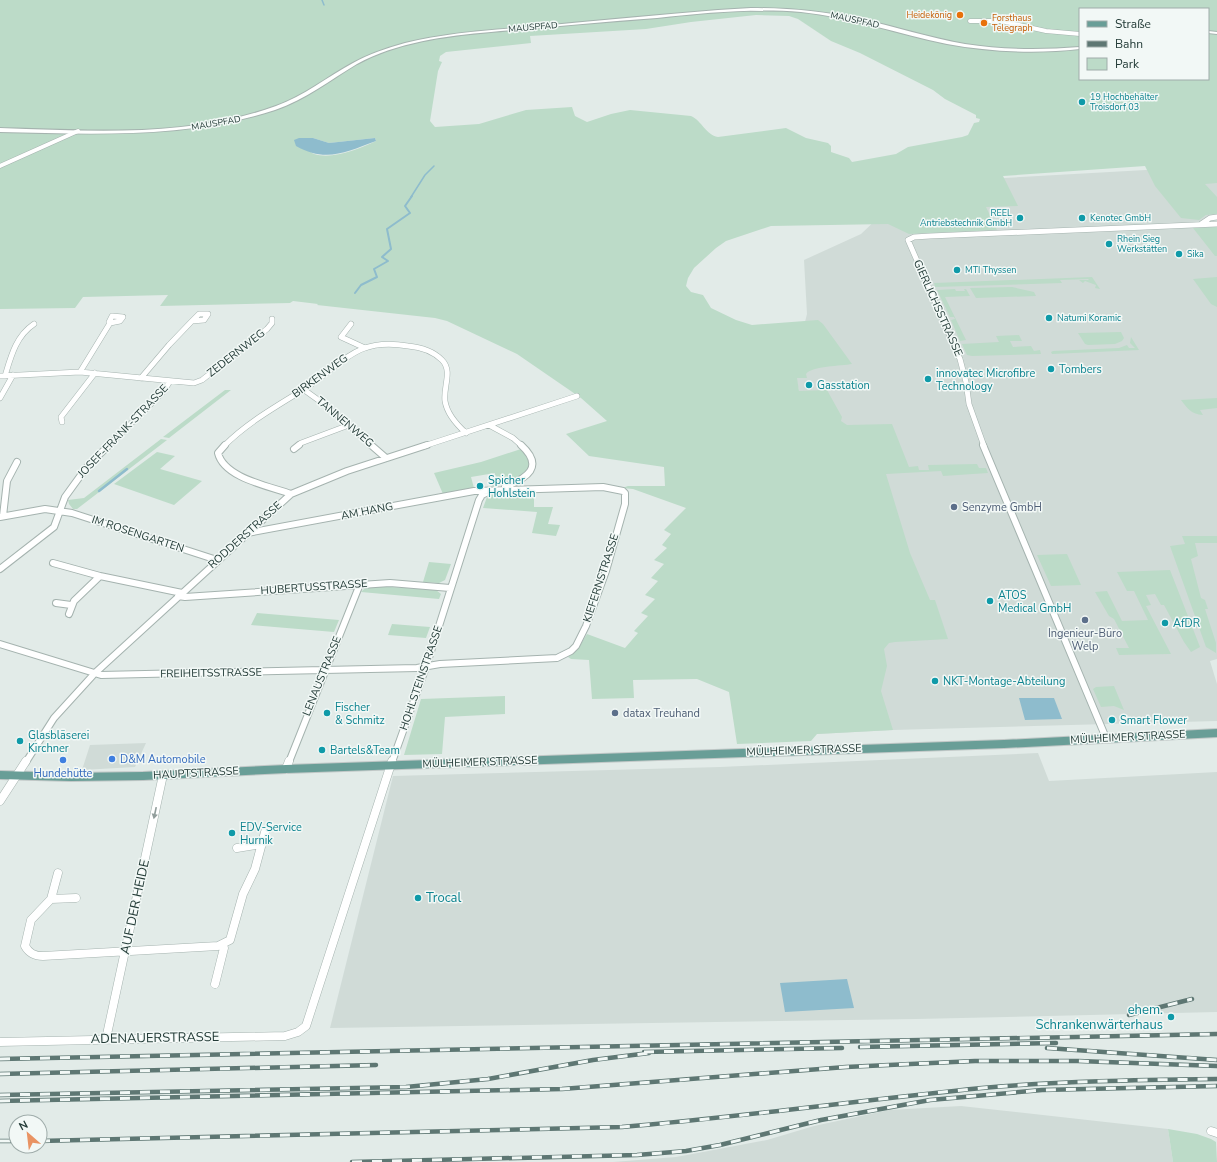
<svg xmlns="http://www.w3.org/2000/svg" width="1217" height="1162" viewBox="0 0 1217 1162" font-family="'Nunito Sans',sans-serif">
<rect width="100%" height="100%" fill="#e2ebe8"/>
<path fill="#d0dbd7" d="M1217 166V659L1210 661 1217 684V721L893 730 817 734 799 391 796 378 805 322 807 314 804 260 861 234 915 183Z
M146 743 135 767 82 770 90 745Z
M1038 753 1049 781 1217 772V1012L916 1019 330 1028 393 776 720 767Z
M961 1106 1168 1129 1173 1162H613L676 1157 719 1149 767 1140 814 1126 889 1110Z"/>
<path fill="#bcdbc8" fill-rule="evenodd" d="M0 0H1217V183L1205 184 1217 197V214L1206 215 1199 220 1181 218 1155 186 1145 166 1003 176 1018 206 986 207 997 230 909 234 888 224 771 226 726 241 716 248 694 268 688 278 686 286 691 292 703 295 711 308 736 320 752 325 818 320 823 324 852 364C841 366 812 366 806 374L807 378H797L799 391 827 390 842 417 841 421 847 425 892 424 909 467 918 466 919 470H929L928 465 977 464 979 468H986L988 473 943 476 941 471 886 474 910 553 930 600H935L948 639 895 642 889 643 884 649 887 666 881 691 893 730 817 734 811 741 737 744 729 692 697 679 633 680 634 698 592 699 589 660 571 659 568 657 577 650 587 634 625 648 638 633 634 631 648 616 641 613 655 599 645 595 658 581 651 578 664 564 654 560 667 548 662 545 671 534 664 530 686 508 633 489 622 488 628 486H665L664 467 589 456 566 434 607 421 581 398 517 354 447 321 435 318 317 305 318 304 293 301 290 303 160 306 168 295 83 297 75 308 0 309ZM1080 9H1208V79H1080ZM1003 14 1022 22 1015 24 992 22 991 15ZM756 15 789 16 798 19 831 41 860 53 933 90 945 99 976 115V118L980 119 979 122 974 123 968 135 962 137 908 147 896 154 852 162 849 158 831 152V146L828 143 806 138 786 128 718 137C706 135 702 121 691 116L630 110 611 114 587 122 575 116 572 107 526 110 479 124 435 127 430 121 438 71 442 62 439 61 440 56 446 52 531 43 530 36 646 29 691 22ZM299 138H313L329 143 375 138 376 141C359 149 332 160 314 154 309 152 303 142 299 138Z
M1217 227V256H1215L1193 228Z
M1092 277 1100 289 1095 288 1096 285 1085 281 1083 283 1079 280H1089L1088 279 1060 280 1062 283 935 287 934 283Z
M1217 277V307L1211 304 1193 279Z
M1012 287 1034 292 1036 296 976 298 970 288Z
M955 289 956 291H965L964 289H966L970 296 945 297 966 340 960 341 951 320 955 319 954 317H950L937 290Z
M1121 332 1124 338 1122 341 1115 344 1088 345 1085 344 1078 333Z
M1019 335 1022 341H1010L1013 347 1031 346 1034 351 1040 350 1041 354 972 356 967 355 962 344 999 342 996 336Z
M1131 337 1139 350 1052 354 1051 352 1053 351 1119 348 1127 345 1129 348H1135L1130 343Z
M225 390H231L169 438 163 437Z
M1217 398V408L1200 410 1203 415C1191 414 1188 409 1181 400Z
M161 439 167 440 77 509H73L69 504 68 500 84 498Z
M521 449C545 472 511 483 492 486L495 473 471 477 474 488 443 494 434 473 481 462Z
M157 452 175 456 160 469 202 481 174 505 114 484Z
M534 490V507H553L548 524 560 525 556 536 532 533 537 512 483 508 487 497 495 493Z
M1182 536H1217V543H1195L1198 556 1191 559 1201 598 1205 600 1208 609H1205L1216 643V653L1206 647 1170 546 1185 544Z
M1067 554 1081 585 1051 586 1037 555Z
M429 562 451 564 445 580 439 583 423 582Z
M1170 570 1200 647 1191 652 1184 642 1164 605H1161L1155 594 1146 595 1151 605 1146 606 1171 654 1119 655 1116 648H1129L1114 619 1109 616 1095 592 1107 591 1122 621 1148 620 1134 591H1127L1117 572Z
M375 586 436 590 441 594 439 599 361 592 366 587Z
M257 613 339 620 334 632 251 625Z
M392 624 430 627 426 638 388 635Z
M1114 686 1124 710 1114 706 1101 707 1093 689 1096 687Z
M505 696V714L445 717 442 754 404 755 421 699Z
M1168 1129 1197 1134 1211 1139 1216 1142 1217 1162H1173Z"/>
<path fill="#8ebccd" d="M299 138H313L329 143 375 138 376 141C346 152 326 163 296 146L294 140Z
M1019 698H1054L1062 719 1025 720Z
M847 979 854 1008 785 1012 780 983Z"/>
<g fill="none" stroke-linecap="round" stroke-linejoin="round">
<path stroke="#8ebccd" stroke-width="1.5" d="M322 0 324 5
M411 197 425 175 434 166"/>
<path stroke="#8ebccd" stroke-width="2" d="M355 293 361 285 377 277 374 269 388 261 382 257 391 249 387 229 410 213 405 206 412 196"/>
<path stroke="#8ebccd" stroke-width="2.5" d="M99 491 127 469"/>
<defs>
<path id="minor-far3" d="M970 21H1001L1046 31 1080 34
M0 166 78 131"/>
<path id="minor-far2" d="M1201 224 1210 218 1217 217
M199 314H208L204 320 192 321Z
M112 316 123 317 120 321 110 323 109 322Z
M351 324 341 337 365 348
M80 372 110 323
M0 376 80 372 194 383 202 380 267 329 272 323V319
M5 376C11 356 16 336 34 324
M141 378 169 345 192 321
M303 389 328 407 372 446
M0 398 13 375
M62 422 61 417 95 373
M489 425 513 438 522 446
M108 446 164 391 170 381
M224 446C248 422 277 406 306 388 344 363 356 337 408 346 420 347 433 351 442 360 453 371 443 387 445 401 447 414 456 424 466 433
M298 446 301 443 349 425
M424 446 577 396
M984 446 969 404 966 382 960 359 908 240 914 237 930 236 1217 224"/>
<path id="minor-far1" d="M225 445 218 453C224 478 269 486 291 494
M371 445 386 458
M983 445 1106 738
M294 449 299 445
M505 487C527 478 545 467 521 445
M3 516 7 481 17 462
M0 517 45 509 72 513 217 560
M53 563 100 576
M0 569 54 527 65 497 86 468 109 445
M178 596 185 597 390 583 450 588
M56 603 71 605
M69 614 74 601 100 576 182 593
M0 644 101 675 417 668 440 664 557 658 571 651 576 646 586 626 606 571 625 504V493L623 491 603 487 474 491 247 533
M26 762 54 718 95 673 291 494 347 471 427 445
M289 762 360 584
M392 762 426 667 479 500 482 495 490 491"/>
<path id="minor" d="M286 769 289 761
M0 801 26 761
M237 848 262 844
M58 873 51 899 31 920 25 946C29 953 34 956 43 956L218 946 230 940 243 894 255 869 265 832
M51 899 76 898
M215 984 224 948 222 945
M106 1039 163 775
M0 1042 285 1036 298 1032 306 1026 392 761
M1211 1131 1217 1133"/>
<path id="tertiary" d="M751 8C788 8 823 11 859 19 895 26 929 38 965 44 1003 50 1042 50 1080 47V49C1036 54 991 52 947 44 898 34 851 17 801 12 753 8 705 13 657 18 602 22 547 27 491 32 446 36 397 42 357 64 330 80 305 100 275 110 186 139 93 134 0 132V128C91 131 188 138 276 106 304 96 327 77 353 63 369 54 387 48 405 43 450 32 495 30 541 26 600 20 659 15 718 10Z
M1208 31 1217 32V34L1208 33Z"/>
<path id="primary" d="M1217 729V737L1004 748 286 773 143 780 71 781 0 779V771L71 773 143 772 286 765 1004 740Z"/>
</defs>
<use href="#minor-far3" stroke="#a5b3af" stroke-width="5"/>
<use href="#minor-far2" stroke="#a5b3af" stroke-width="6"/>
<use href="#minor-far1" stroke="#a5b3af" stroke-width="8"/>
<use href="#minor" stroke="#a5b3af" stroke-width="9"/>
<use href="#tertiary" stroke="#a5b3af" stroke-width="2"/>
<use href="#primary" stroke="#c1c8c7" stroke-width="2"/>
<use href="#minor-far3" stroke="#fff" stroke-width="4"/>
<use href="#minor-far2" stroke="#fff" stroke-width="5"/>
<use href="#minor-far1" stroke="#fff" stroke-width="6"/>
<use href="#minor" stroke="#fff" stroke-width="8"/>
<use href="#tertiary" fill="#fff" fill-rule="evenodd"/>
<use href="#primary" fill="#699e97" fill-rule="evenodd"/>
<defs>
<path id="rail" d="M1129 1015 1192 999
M860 1047 1056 1043
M1047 1048 1217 1060
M644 1052 842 1048
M0 1059 1217 1034
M0 1074 376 1065
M0 1095 406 1087 488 1079 593 1060 649 1053
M0 1101 562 1089 846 1067 975 1061H1078L1217 1066
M0 1141H16
M40 1141 622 1127C742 1117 862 1100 982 1088 1060 1081 1139 1080 1217 1079
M352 1162 637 1155 686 1151 720 1145 821 1120 930 1100 1042 1090 1217 1086"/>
</defs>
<use href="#rail" stroke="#5e7773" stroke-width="4.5"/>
<use href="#rail" stroke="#f2f8f6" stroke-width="3" stroke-dasharray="10" stroke-linecap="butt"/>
</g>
<defs><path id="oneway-solid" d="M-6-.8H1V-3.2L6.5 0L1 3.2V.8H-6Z"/></defs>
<use fill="#919d9b" href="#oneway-solid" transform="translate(155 813) rotate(102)"/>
<g fill="#e8710a" stroke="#f2f8f6" stroke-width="1.5">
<circle cx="960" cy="15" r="4"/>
<circle cx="984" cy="23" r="4"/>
</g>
<g fill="#0f9aa8" stroke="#f2f8f6" stroke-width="1.5">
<circle cx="1082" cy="102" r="4"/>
<circle cx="1020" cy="218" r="4"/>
<circle cx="1082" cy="218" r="4"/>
<circle cx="1109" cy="244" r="4"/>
<circle cx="1179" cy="254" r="4"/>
<circle cx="957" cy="270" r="4"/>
<circle cx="1049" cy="318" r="4"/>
<circle cx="1051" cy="369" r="4"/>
<circle cx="928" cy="379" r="4"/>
<circle cx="809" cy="385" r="4"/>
<circle cx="480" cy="486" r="4"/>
<circle cx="990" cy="601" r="4"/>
<circle cx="1165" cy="623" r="4"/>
<circle cx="935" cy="681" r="4"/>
<circle cx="327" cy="713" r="4"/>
<circle cx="1112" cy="720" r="4"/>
<circle cx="20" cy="741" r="4"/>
<circle cx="322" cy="750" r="4"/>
<circle cx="232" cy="833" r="4"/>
<circle cx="418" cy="898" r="4"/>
<circle cx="1171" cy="1017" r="4"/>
</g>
<g fill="#5c6f8a" stroke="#f2f8f6" stroke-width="1.5">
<circle cx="954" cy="507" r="4"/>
<circle cx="1085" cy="620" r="4"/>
<circle cx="615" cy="713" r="4"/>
</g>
<g fill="#3f7fe0" stroke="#f2f8f6" stroke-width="1.5">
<circle cx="112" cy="759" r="4"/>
<circle cx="63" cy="760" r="4"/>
</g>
<g text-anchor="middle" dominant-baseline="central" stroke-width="3" stroke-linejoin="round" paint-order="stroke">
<g font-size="9" fill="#c56008" stroke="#f2f8f6" text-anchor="end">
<text x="952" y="15">Heidekönig</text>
<text x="992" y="18" text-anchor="start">Forsthaus<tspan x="992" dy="10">Telegraph</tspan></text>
</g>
<g font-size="9" fill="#233b37" stroke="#f2f8f6">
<text transform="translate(855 20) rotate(12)">MAUSPFAD</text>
<text transform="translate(533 27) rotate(-5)">MAUSPFAD</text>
<text transform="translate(216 123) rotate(-10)">MAUSPFAD</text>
</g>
<g font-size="9" fill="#0d838f" stroke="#f2f8f6" text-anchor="start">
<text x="1090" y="97">19 Hochbehälter<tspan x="1090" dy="10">Troisdorf 03</tspan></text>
<text x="1012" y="213" text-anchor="end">REEL<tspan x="1012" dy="10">Antriebstechnik GmbH</tspan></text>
<text x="1090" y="218">Kenotec GmbH</text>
<text x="1117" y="239">Rhein Sieg<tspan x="1117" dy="10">Werkstätten</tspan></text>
<text x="1187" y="254">Sika</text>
<text x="965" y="270">MTI Thyssen</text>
<text x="1057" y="318">Natumi Koramic</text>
</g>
<g font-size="11" fill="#233b37" stroke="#f2f8f6">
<text transform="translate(938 308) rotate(66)">GIERLICHSSTRASSE</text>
<text transform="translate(236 353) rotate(-38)">ZEDERNWEG</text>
<text transform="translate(320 376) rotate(-36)">BIRKENWEG</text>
<text transform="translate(345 422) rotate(40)">TANNENWEG</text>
<text transform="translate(123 431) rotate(-46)">JOSEF-FRANK-STRASSE</text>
<text transform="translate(367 511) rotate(-11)">AM HANG</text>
<text transform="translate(138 534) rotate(18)">IM ROSENGARTEN</text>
<text transform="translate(245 535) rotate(-42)">RODDERSTRASSE</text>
<text transform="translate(601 578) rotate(-72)">KIEFERNSTRASSE</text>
<text transform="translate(314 587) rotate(-4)">HUBERTUSSTRASSE</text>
<text transform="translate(211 673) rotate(-1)">FREIHEITSSTRASSE</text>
<text transform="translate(322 676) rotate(-68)">LENAUSTRASSE</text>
<text transform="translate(421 678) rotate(-71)">HOHLSTEINSTRASSE</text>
<text transform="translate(1128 737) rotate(-3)">MÜLHEIMER STRASSE</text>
<text transform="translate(804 750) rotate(-2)">MÜLHEIMER STRASSE</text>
<text transform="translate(480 762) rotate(-2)">MÜLHEIMER STRASSE</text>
<text transform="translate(196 773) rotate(-3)">HAUPTSTRASSE</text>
</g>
<g font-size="11" fill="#0d838f" stroke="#f2f8f6" text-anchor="start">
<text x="1059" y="369">Tombers</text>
<text x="936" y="373">innovatec Microfibre<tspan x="936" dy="13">Technology</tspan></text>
<text x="817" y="385">Gasstation</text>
<text x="488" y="480">Spicher<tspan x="488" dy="13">Hohlstein</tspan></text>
<text x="998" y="595">ATOS<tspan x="998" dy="13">Medical GmbH</tspan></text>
<text x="1173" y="623">AfDR</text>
<text x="943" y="681">NKT-Montage-Abteilung</text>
<text x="335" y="707">Fischer<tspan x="335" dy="13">&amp; Schmitz</tspan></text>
<text x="1120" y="720">Smart Flower</text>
<text x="28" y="735">Glasbläserei<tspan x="28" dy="13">Kirchner</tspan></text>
<text x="330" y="750">Bartels&amp;Team</text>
<text x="240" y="827">EDV-Service<tspan x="240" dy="13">Hurnik</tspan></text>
</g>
<g font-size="11" fill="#4e5e75" stroke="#f2f8f6" text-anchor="start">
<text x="962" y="507">Senzyme GmbH</text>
<text x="1085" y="633" text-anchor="middle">Ingenieur-Büro<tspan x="1085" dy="13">Welp</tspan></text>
<text x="623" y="713">datax Treuhand</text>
</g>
<g font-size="11" fill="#366cbe" stroke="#f2f8f6" text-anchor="start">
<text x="120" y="759">D&amp;M Automobile</text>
<text x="63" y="773" text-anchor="middle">Hundehütte</text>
</g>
<g font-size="13" fill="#0d838f" stroke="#f2f8f6" text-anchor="start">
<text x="426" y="898">Trocal</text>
<text x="1163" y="1010" text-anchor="end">ehem.<tspan x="1163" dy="15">Schrankenwärterhaus</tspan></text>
</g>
<g font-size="13" fill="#233b37" stroke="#f2f8f6">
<text transform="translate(135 907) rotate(-78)">AUF DER HEIDE</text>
<text transform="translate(155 1038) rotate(-1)">ADENAUERSTRASSE</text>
</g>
</g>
<rect x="1079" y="8" width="130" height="72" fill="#f2f8f6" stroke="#9facaa"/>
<rect x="1087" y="21" width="20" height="6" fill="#699e97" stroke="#9facaa"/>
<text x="1115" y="28" font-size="12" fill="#233b37">Straße</text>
<rect x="1087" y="41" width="20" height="6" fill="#5e7773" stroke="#9facaa"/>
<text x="1115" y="48" font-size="12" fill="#233b37">Bahn</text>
<rect x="1087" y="58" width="20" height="12" fill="#bcdbc8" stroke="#9facaa"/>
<text x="1115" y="68" font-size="12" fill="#233b37">Park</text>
<g transform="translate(28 1134) rotate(332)"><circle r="19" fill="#f2f8f6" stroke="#9facaa"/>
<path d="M0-3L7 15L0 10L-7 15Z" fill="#e99363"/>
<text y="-6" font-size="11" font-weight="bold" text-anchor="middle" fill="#233b37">N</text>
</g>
</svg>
